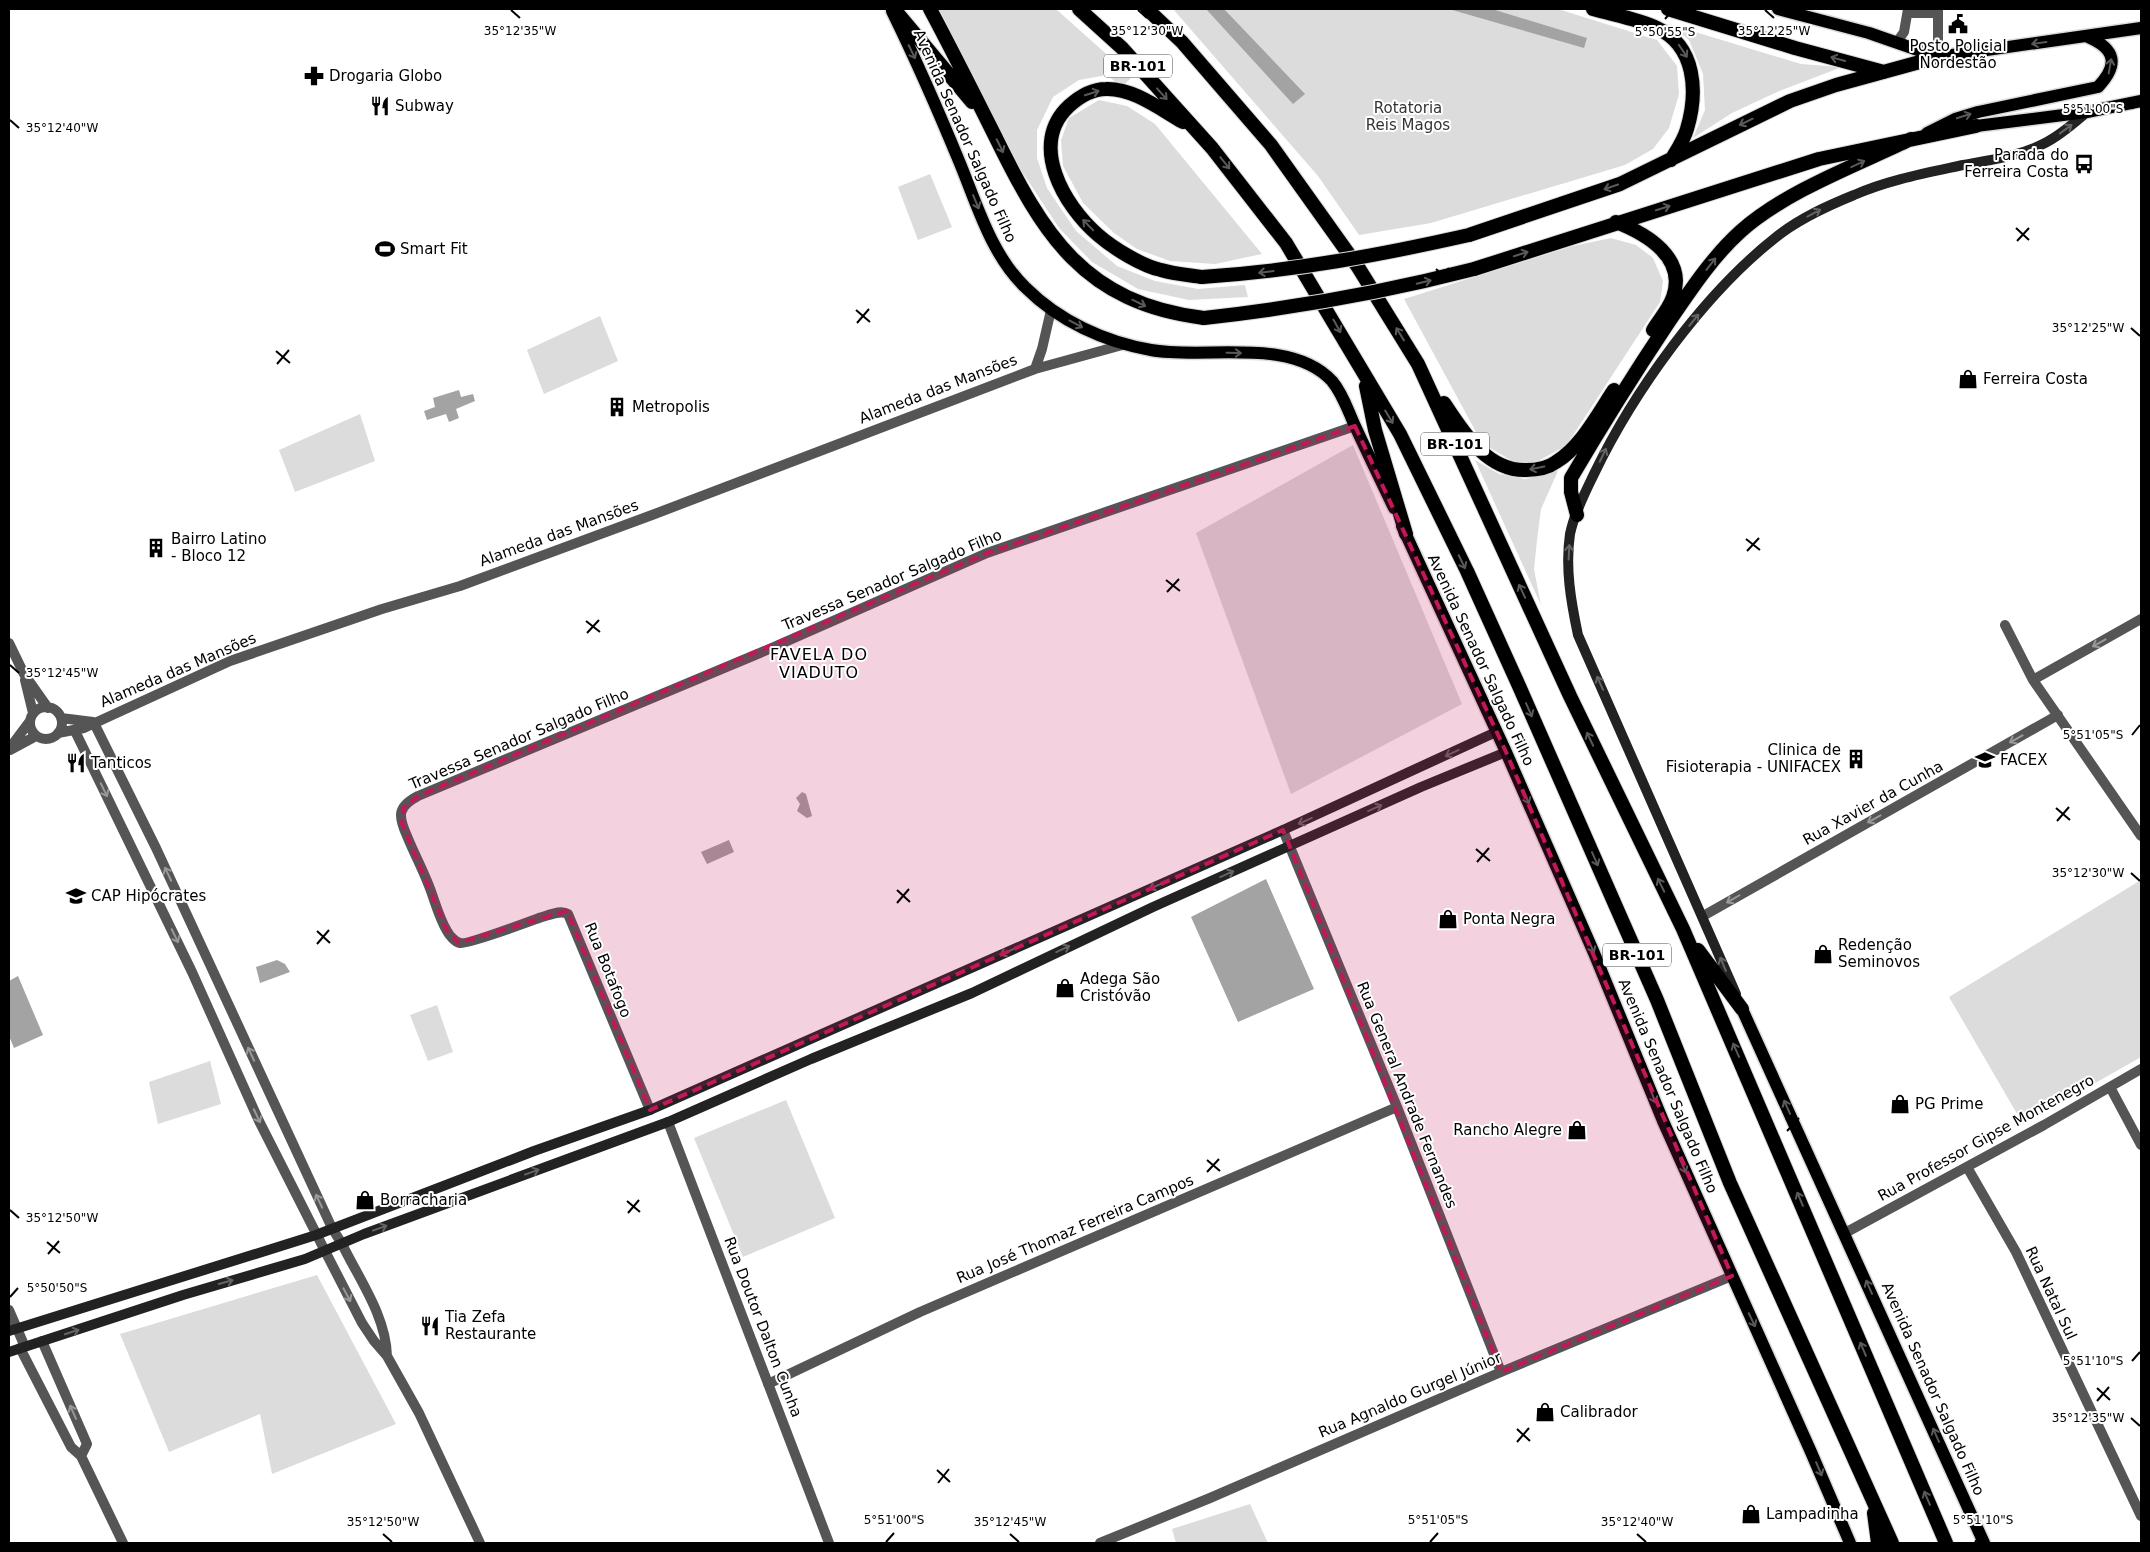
<svg xmlns="http://www.w3.org/2000/svg" width="2150" height="1552" viewBox="0 0 2150 1552" font-family="'DejaVu Sans',sans-serif">
<rect width="100%" height="100%" fill="#fff"/>
<path fill="#dcdcdc" d="M939 9H1056L1132 77 1122 87 1107 75 1079 80 1053 97 1037 130V158L1047 188 1076 231 1117 266 1155 281 1198 289 1245 285 1248 297 1189 300 1138 289 1092 262 1059 228 1019 167Z
M1173 9H1558L1657 40 1677 66 1679 94 1669 128 1653 149 1625 165 1431 223 1359 235 1318 176Z
M1669 24 1801 64 1842 67 1777 92 1732 113 1693 138 1705 110 1703 74 1689 40Z
M1099 100 1127 106 1155 124 1262 254 1215 264 1170 261 1137 249 1114 233 1083 203 1063 166 1061 140 1069 118Z
M930 174 952 227 918 240 898 187Z
M1611 238 1636 245 1653 258 1663 281 1660 302 1566 446 1536 462H1514L1482 443 1404 299 1573 246Z
M600 316 618 361 544 394 527 350Z
M360 414 375 461 295 492 279 450Z
M1353 445 1462 704 1291 794 1196 533Z
M1475 460 1499 474 1525 479 1558 471 1541 509 1537 540 1534 569 1541 605Z
M2141 880V1057L2023 1124 1949 997Z
M437 1005 453 1052 428 1061 410 1015Z
M210 1061 221 1104 158 1124 149 1082Z
M786 1100 835 1218 743 1257 694 1138Z
M317 1275 396 1424 272 1474 260 1414 169 1452 120 1334Z
M1250 1504 1268 1543H1176L1172 1529Z"/>
<path fill="#a3a3a3" d="M1206 9H1224L1305 94 1293 104Z
M1449 9H1492L1587 38 1584 48Z
M459 390 461 397 473 394 475 401 456 409 459 418 449 422 446 414 427 420 424 411 435 407 433 398Z
M802 792 806 794 812 816 807 818 797 811 800 804 796 798Z
M729 840 734 852 707 864 701 852Z
M1266 879 1314 989 1238 1022 1191 917Z
M277 960 285 964 290 972 260 983 256 967Z
M18 976 43 1035 14 1048 9 1036V981Z"/>
<g fill="none" stroke-linecap="round" stroke-linejoin="round">
<defs>
<path id="primary" d="M1778 9 1869 33 1938 57 2141 28
M892 11C916 60 938 110 959 161 977 204 991 255 1026 288 1059 321 1105 342 1151 350 1205 360 1290 336 1332 381 1343 394 1348 411 1355 426 1368 454 1381 481 1394 508
M1976 126 2087 112 2141 101
M1927 133 1955 119 1978 112 2098 87C2119 65 2116 49 2088 37
M1402 526 1506 752 1594 953 1663 1121 1811 1452 1850 1543
M1742 1009 1984 1543"/>
<path id="trunk" d="M894 9 972 102
M930 9C952 50 973 92 994 134 1043 234 1083 303 1204 318
M1079 9 1122 48 1212 148 1286 243 1400 434 1467 571 1519 686 1657 1000 1730 1183 1892 1543
M1147 9 1182 42 1271 145 1358 267 1418 364 1570 696 1683 929 1946 1543
M1593 9C1614 15 1638 19 1657 28 1696 46 1698 92 1687 129 1684 140 1677 150 1671 160
M1668 9 1795 48 1884 72
M1183 122C1160 109 1133 88 1106 89 1092 89 1079 97 1069 106 1028 144 1064 206 1098 235 1113 248 1142 266 1161 270 1174 274 1189 275 1202 277
M1616 222C1647 234 1687 258 1673 297 1669 309 1659 320 1653 330
M1469 235 1620 184 1790 101 1836 85 1938 57
M1474 269 1819 159 1976 126
M1366 386 1375 430 1406 534
M1444 403C1463 432 1487 471 1526 470 1536 470 1548 468 1556 462 1581 447 1598 414 1614 390
M1577 515 1571 492V478C1602 425 1634 374 1668 323 1690 291 1712 257 1741 231 1786 191 1857 165 1911 139
M1698 950 1742 1009
M1874 1513 1878 1543"/>
</defs>
<use href="#primary" stroke="#dbdbdb" stroke-width="15"/>
<use href="#trunk" stroke="#dbdbdb" stroke-width="16"/>
<path stroke="#555" stroke-width="10" d="M1938 9V57
M1908 13H1938
M1897 42 1904 32 1908 9
M2005 625 2033 680 2141 836
M2033 680 2141 619
M1283 830 1397 1107 1501 1372
M1703 916 2058 715
M2110 1087 2141 1145
M650 1110 568 914C560 909 548 916 539 918 528 922 466 945 460 943 455 942 449 935 447 931 438 916 434 897 427 881 421 866 413 851 407 836 398 816 397 807 418 796L767 650 987 553 1355 426
M668 1122 829 1543
M1967 1167 2016 1252 2141 1516
M1845 1233 2044 1125 2141 1069
M342 1244C359 1279 386 1316 387 1356
M325 1251 362 1323 374 1341 387 1356 419 1413 480 1543
M9 1310 25 1347
M42 1341 87 1444 81 1456
M20 1348 71 1447 81 1456 123 1543
M768 1384 920 1312 1397 1107
M1100 1543 1210 1498 1501 1372 1732 1276"/>
<path stroke="#555" stroke-width="10" d="M1035 369 1042 349 1051 310
M9 643 24 674 48 708
M25 680 33 713
M30 723a16 16 0 1 1 32 0a16 16 0 1 1-32 0Z
M61 718 93 722
M94 723 156 848 332 1228 342 1244
M75 731 192 972 259 1121 325 1251
M58 733 84 728 230 661 382 609 460 586 652 515 1035 369 1126 344
M9 749 30 721
M10 750 36 736"/>
<path stroke="#222" stroke-width="10" d="M1736 994 1578 635C1571 602 1565 568 1570 534 1574 514 1585 493 1594 474 1634 391 1703 295 1775 238 1798 219 1827 206 1854 195 1888 180 1926 173 1963 165 1991 160 2020 156 2045 143 2061 135 2074 123 2087 112
M9 1331 316 1235 534 1151 650 1110 1283 830 1496 732
M9 1352 183 1295 305 1259 364 1234 668 1122 811 1059 972 993 1153 907 1421 787 1506 752"/>
<use href="#primary" stroke="#000" stroke-width="12"/>
<use href="#trunk" stroke="#000" stroke-width="14"/>
<defs>
<path id="trunk-bridge" d="M1202 277C1294 271 1380 255 1469 235
M1204 318C1295 308 1385 292 1474 269"/>
</defs>
<use href="#trunk-bridge" stroke="#dbdbdb" stroke-width="16" stroke-linecap="butt"/>
<use href="#trunk-bridge" stroke="#000" stroke-width="14"/>
</g>
<defs><path id="oneway-shaft" d="M-6 0H5M1.5-3L5.5 0L1.5 3" fill="none" stroke-width="1.6" stroke-linecap="round" stroke-linejoin="round" transform="scale(1.25)"/></defs>
<g stroke="#595959">
<use href="#oneway-shaft" transform="translate(2039 43) rotate(172)"/>
<use href="#oneway-shaft" transform="translate(1683 51) rotate(56)"/>
<use href="#oneway-shaft" transform="translate(912 52) rotate(64)"/>
<use href="#oneway-shaft" transform="translate(1838 59) rotate(-165)"/>
<use href="#oneway-shaft" transform="translate(2110 66) rotate(-80)"/>
<use href="#oneway-shaft" transform="translate(1092 93) rotate(-17)"/>
<use href="#oneway-shaft" transform="translate(1162 94) rotate(48)"/>
<use href="#oneway-shaft" transform="translate(1964 116) rotate(-18)"/>
<use href="#oneway-shaft" transform="translate(1746 122) rotate(154)"/>
<use href="#oneway-shaft" transform="translate(1000 146) rotate(64)"/>
<use href="#oneway-shaft" transform="translate(1225 163) rotate(51)"/>
<use href="#oneway-shaft" transform="translate(1858 164) rotate(-25)"/>
<use href="#oneway-shaft" transform="translate(1611 187) rotate(161)"/>
<use href="#oneway-shaft" transform="translate(976 202) rotate(67)"/>
<use href="#oneway-shaft" transform="translate(1663 208) rotate(-17)"/>
<use href="#oneway-shaft" transform="translate(1088 225) rotate(-134)"/>
<use href="#oneway-shaft" transform="translate(1521 254) rotate(-18)"/>
<use href="#oneway-shaft" transform="translate(1711 264) rotate(-52)"/>
<use href="#oneway-shaft" transform="translate(1266 272) rotate(173)"/>
<use href="#oneway-shaft" transform="translate(1424 282) rotate(-14)"/>
<use href="#oneway-shaft" transform="translate(1139 303) rotate(26)"/>
<use href="#oneway-shaft" transform="translate(1076 324) rotate(28)"/>
<use href="#oneway-shaft" transform="translate(1337 326) rotate(61)"/>
<use href="#oneway-shaft" transform="translate(1400 334) rotate(-122)"/>
<use href="#oneway-shaft" transform="translate(1234 353) rotate(1)"/>
<use href="#oneway-shaft" transform="translate(1389 417) rotate(59)"/>
<use href="#oneway-shaft" transform="translate(1537 468) rotate(168)"/>
<use href="#oneway-shaft" transform="translate(1462 562) rotate(64)"/>
<use href="#oneway-shaft" transform="translate(1522 591) rotate(-115)"/>
<use href="#oneway-shaft" transform="translate(1529 710) rotate(66)"/>
<use href="#oneway-shaft" transform="translate(1590 739) rotate(-115)"/>
<use href="#oneway-shaft" transform="translate(1526 797) rotate(66)"/>
<use href="#oneway-shaft" transform="translate(1595 859) rotate(66)"/>
<use href="#oneway-shaft" transform="translate(1661 885) rotate(-116)"/>
<use href="#oneway-shaft" transform="translate(1591 946) rotate(66)"/>
<use href="#oneway-shaft" transform="translate(1736 1050) rotate(-114)"/>
<use href="#oneway-shaft" transform="translate(1653 1096) rotate(68)"/>
<use href="#oneway-shaft" transform="translate(1787 1107) rotate(-114)"/>
<use href="#oneway-shaft" transform="translate(1683 1166) rotate(66)"/>
<use href="#oneway-shaft" transform="translate(1800 1199) rotate(-113)"/>
<use href="#oneway-shaft" transform="translate(1869 1287) rotate(-114)"/>
<use href="#oneway-shaft" transform="translate(1752 1320) rotate(65)"/>
<use href="#oneway-shaft" transform="translate(1863 1349) rotate(-113)"/>
<use href="#oneway-shaft" transform="translate(1936 1435) rotate(-114)"/>
<use href="#oneway-shaft" transform="translate(1819 1469) rotate(67)"/>
<use href="#oneway-shaft" transform="translate(1927 1498) rotate(-113)"/>
</g>
<g stroke="#646464">
<use href="#oneway-shaft" transform="translate(2066 129) rotate(-36)"/>
<use href="#oneway-shaft" transform="translate(1814 213) rotate(-28)"/>
<use href="#oneway-shaft" transform="translate(1694 320) rotate(-51)"/>
<use href="#oneway-shaft" transform="translate(1603 455) rotate(-64)"/>
<use href="#oneway-shaft" transform="translate(1569 552) rotate(-87)"/>
<use href="#oneway-shaft" transform="translate(1600 683) rotate(-114)"/>
<use href="#oneway-shaft" transform="translate(1452 753) rotate(155)"/>
<use href="#oneway-shaft" transform="translate(1375 808) rotate(-24)"/>
<use href="#oneway-shaft" transform="translate(1305 821) rotate(156)"/>
<use href="#oneway-shaft" transform="translate(1227 874) rotate(-24)"/>
<use href="#oneway-shaft" transform="translate(1156 886) rotate(157)"/>
<use href="#oneway-shaft" transform="translate(1063 949) rotate(-25)"/>
<use href="#oneway-shaft" transform="translate(1007 952) rotate(156)"/>
<use href="#oneway-shaft" transform="translate(1723 964) rotate(-113)"/>
<use href="#oneway-shaft" transform="translate(532 1172) rotate(-20)"/>
<use href="#oneway-shaft" transform="translate(380 1228) rotate(-20)"/>
<use href="#oneway-shaft" transform="translate(226 1282) rotate(-16)"/>
<use href="#oneway-shaft" transform="translate(72 1332) rotate(-18)"/>
</g>
<g stroke="#999">
<use href="#oneway-shaft" transform="translate(2099 643) rotate(151)"/>
<use href="#oneway-shaft" transform="translate(2016 739) rotate(151)"/>
<use href="#oneway-shaft" transform="translate(104 790) rotate(64)"/>
<use href="#oneway-shaft" transform="translate(1874 819) rotate(151)"/>
<use href="#oneway-shaft" transform="translate(168 874) rotate(-115)"/>
<use href="#oneway-shaft" transform="translate(1733 899) rotate(150)"/>
<use href="#oneway-shaft" transform="translate(175 936) rotate(64)"/>
<use href="#oneway-shaft" transform="translate(251 1054) rotate(-115)"/>
<use href="#oneway-shaft" transform="translate(257 1116) rotate(65)"/>
<use href="#oneway-shaft" transform="translate(319 1201) rotate(-115)"/>
<use href="#oneway-shaft" transform="translate(347 1295) rotate(62)"/>
<use href="#oneway-shaft" transform="translate(73 1412) rotate(-114)"/>
</g>
<path fill="#c2185b" fill-opacity="0.2" stroke="#c2185b" stroke-width="4" stroke-dasharray="10 6" stroke-linejoin="round" d="M1355 426 1506 752 1732 1276 1501 1372 1283 830 650 1110 567 911 458 943 446 929 402 824 403 808 418 796 987 553Z"/>
<path fill="none" stroke="#000" stroke-width="2" d="M511 10 520 18M1138 10 1147 18M1765 10 1774 18M1665 19 1673 10M2132 109 2140 99M10 120 19 128M2016 228 2029 240M2017 241 2029 228M1436 269 1450 281M1437 282 1449 268M856 310 870 322M857 323 869 309M2131 328 2140 336M276 351 290 363M277 364 289 350M1746 539 1760 550M1747 551 1759 538M1166 580 1180 591M1167 592 1179 579M586 621 600 632M587 633 599 620M10 665 19 673M2132 735 2140 725M2056 808 2070 820M2057 821 2069 807M1476 849 1490 861M1477 862 1489 848M2131 873 2140 881M897 890 910 902M897 903 909 889M317 931 330 943M317 944 329 930M1786 1119 1800 1130M1787 1131 1799 1118M1207 1160 1220 1171M1207 1172 1219 1159M627 1201 640 1212M10 1210 19 1218M628 1213 639 1200M47 1242 60 1253M48 1254 59 1241M10 1297 18 1288M2132 1361 2140 1352M2097 1388 2110 1400M2097 1401 2109 1387M2131 1418 2140 1426M1517 1429 1530 1441M1517 1442 1529 1428M937 1470 950 1482M938 1483 949 1469M383 1534 392 1542M1010 1534 1019 1542M1637 1534 1646 1542M886 1542 894 1533M1430 1542 1438 1533M1975 1542 1983 1533"/>
<defs>
<symbol id="civic-bare" viewBox="-9 -9 18 18"><path d="M-.6-6.5H3V-4.5H.6V-3L4-1V1h2V6H-6V1h2V-1L-.6-3ZM-1.2 2.5V6h2.4V2.5Z" fill="#000" stroke="#fff" stroke-width="2.5" paint-order="stroke"/></symbol>
<symbol id="pharmacy-bare" viewBox="-9 -9 18 18"><path d="M-2-6h4v4h4v4h-4v4h-4v-4h-4v-4h4Z" fill="#000" stroke="#fff" stroke-width="2.5" paint-order="stroke"/></symbol>
<symbol id="restaurant-bare" viewBox="-9 -9 18 18"><path d="M-5-6h1v4h1v-4h1v4h1v-4h1v5L-1.5 .5V6h-2V.5L-5-1ZM5-6V6H3V1.5H1.5Q1.5-4 5-6Z" fill="#000" stroke="#fff" stroke-width="2.5" paint-order="stroke"/></symbol>
<symbol id="bus-bare" viewBox="-9 -9 18 18"><path d="M-5-6H5V4H4V6H2V4H-2V6H-4V4H-5ZM-3.5-4V0h7V-4ZM-3.5 1.2v1.5H-2V1.2ZM2 1.2v1.5H3.5V1.2Z" fill="#000" stroke="#fff" stroke-width="2.5" paint-order="stroke"/></symbol>
<symbol id="stadium-bare" viewBox="-9 -9 18 18"><path d="M0-5a6.5 5 0 1 0 0 10a6.5 5 0 1 0 0-10ZM-3.5-1.8h7v3.6h-7Z" fill="#000" stroke="#fff" stroke-width="2.5" paint-order="stroke"/></symbol>
<symbol id="shop-bare" viewBox="-9 -9 18 18"><path d="M-5-2.5h2.3a2.7 3.5 0 0 1 5.4 0H5L5.5 6h-11ZM-1.5-2.5h3a1.5 2.3 0 0 0-3 0Z" fill="#000" stroke="#fff" stroke-width="2.5" paint-order="stroke"/></symbol>
<symbol id="building-bare" viewBox="-9 -9 18 18"><path d="M-4-6H4V6H1V3H-1V6H-4ZM-2.5-4.3h1.7v1.8h-1.7ZM.8-4.3h1.7v1.8H.8ZM-2.5-1h1.7V.8h-1.7ZM.8-1h1.7V.8H.8Z" fill="#000" stroke="#fff" stroke-width="2.5" paint-order="stroke"/></symbol>
<symbol id="school-bare" viewBox="-9 -9 18 18"><path d="M0-5L7-2L0 1L-7-2ZM-4 1L0 2.5L4 1V4Q0 6-4 4Z" fill="#000" stroke="#fff" stroke-width="2.5" paint-order="stroke"/></symbol>
</defs>
<g fill-rule="evenodd">
<use href="#civic-bare" x="1944" y="10" width="28" height="28"/>
<use href="#pharmacy-bare" x="300" y="62" width="28" height="28"/>
<use href="#restaurant-bare" x="366" y="92" width="28" height="28"/>
<use href="#bus-bare" x="2070" y="150" width="28" height="28"/>
<use href="#stadium-bare" x="371" y="235" width="28" height="28"/>
<use href="#shop-bare" x="1954" y="365" width="28" height="28"/>
<use href="#building-bare" x="603" y="393" width="28" height="28"/>
<use href="#building-bare" x="142" y="534" width="28" height="28"/>
<use href="#building-bare" x="1842" y="745" width="28" height="28"/>
<use href="#school-bare" x="1971" y="746" width="28" height="28"/>
<use href="#restaurant-bare" x="62" y="749" width="28" height="28"/>
<use href="#school-bare" x="62" y="882" width="28" height="28"/>
<use href="#shop-bare" x="1434" y="905" width="28" height="28"/>
<use href="#shop-bare" x="1809" y="940" width="28" height="28"/>
<use href="#shop-bare" x="1051" y="974" width="28" height="28"/>
<use href="#shop-bare" x="1886" y="1090" width="28" height="28"/>
<use href="#shop-bare" x="1563" y="1116" width="28" height="28"/>
<use href="#shop-bare" x="351" y="1186" width="28" height="28"/>
<use href="#restaurant-bare" x="416" y="1312" width="28" height="28"/>
<use href="#shop-bare" x="1531" y="1398" width="28" height="28"/>
<use href="#shop-bare" x="1737" y="1500" width="28" height="28"/>
</g>
<g text-anchor="middle" dominant-baseline="central" stroke-width="4" stroke-linejoin="round" paint-order="stroke">
<g fill="#fff" stroke="#4c4c4c" stroke-width="1">
<rect x="1104" y="54.5" width="68" height="23" rx="4"/>
<rect x="1421" y="432.5" width="68" height="23" rx="4"/>
<rect x="1603" y="943.5" width="68" height="23" rx="4"/>
</g>
<g font-size="14" font-weight="bold" fill="#000">
<text x="1138" y="66">BR-101</text>
<text x="1455" y="444">BR-101</text>
<text x="1637" y="955">BR-101</text>
</g>
<g font-size="15" fill="#000" stroke="#fff" text-anchor="start">
<text x="1958" y="46" text-anchor="middle">Posto Policial<tspan x="1958" dy="17">Nordestão</tspan></text>
<text x="329" y="76">Drogaria Globo</text>
<text x="395" y="106">Subway</text>
<text x="2069" y="155" text-anchor="end">Parada do<tspan x="2069" dy="17">Ferreira Costa</tspan></text>
<text x="400" y="249">Smart Fit</text>
<text x="1983" y="379">Ferreira Costa</text>
<text x="632" y="407">Metropolis</text>
<text x="171" y="539">Bairro Latino<tspan x="171" dy="17">- Bloco 12</tspan></text>
<text x="1841" y="750" text-anchor="end">Clinica de<tspan x="1841" dy="17">Fisioterapia - UNIFACEX</tspan></text>
<text x="2000" y="760">FACEX</text>
<text x="91" y="763">Tanticos</text>
<text x="91" y="896">CAP Hipócrates</text>
<text x="1463" y="919">Ponta Negra</text>
<text x="1838" y="945">Redenção<tspan x="1838" dy="17">Seminovos</tspan></text>
<text x="1080" y="979">Adega São<tspan x="1080" dy="17">Cristóvão</tspan></text>
<text x="1915" y="1104">PG Prime</text>
<text x="1562" y="1130" text-anchor="end">Rancho Alegre</text>
<text x="380" y="1200">Borracharia</text>
<text x="445" y="1317">Tia Zefa<tspan x="445" dy="17">Restaurante</tspan></text>
<text x="1560" y="1412">Calibrador</text>
<text x="1766" y="1514">Lampadinha</text>
</g>
<g font-size="15" fill="#333" stroke="#fff">
<text x="1408" y="108">Rotatoria<tspan x="1408" dy="17">Reis Magos</tspan></text>
</g>
<g font-size="15" fill="#000" stroke="#fff">
<text transform="translate(965 136) rotate(66)">Avenida Senador Salgado Filho</text>
<text transform="translate(938 389) rotate(-21)">Alameda das Mansões</text>
<text transform="translate(559 533) rotate(-20)">Alameda das Mansões</text>
<text transform="translate(892 580) rotate(-23)">Travessa Senador Salgado Filho</text>
<text transform="translate(1481 660) rotate(65)">Avenida Senador Salgado Filho</text>
<text transform="translate(178 670) rotate(-23)">Alameda das Mansões</text>
<text transform="translate(519 739) rotate(-23)">Travessa Senador Salgado Filho</text>
<text transform="translate(1873 803) rotate(-29)">Rua Xavier da Cunha</text>
<text transform="translate(608 970) rotate(68)">Rua Botafogo</text>
<text transform="translate(1668 1086) rotate(67)">Avenida Senador Salgado Filho</text>
<text transform="translate(1407 1095) rotate(68)">Rua General Andrade Fernandes</text>
<text transform="translate(1986 1138) rotate(-29)">Rua Professor Gipse Montenegro</text>
<text transform="translate(1075 1229) rotate(-23)">Rua José Thomaz Ferreira Campos</text>
<text transform="translate(2051 1293) rotate(65)">Rua Natal Sul</text>
<text transform="translate(763 1327) rotate(69)">Rua Doutor Dalton Cunha</text>
<text transform="translate(1933 1389) rotate(66)">Avenida Senador Salgado Filho</text>
<text transform="translate(1410 1395) rotate(-23)">Rua Agnaldo Gurgel Júnior</text>
</g>
<g font-size="16" letter-spacing="1" fill="#000" stroke="#fff">
<text x="819" y="654">FAVELA DO<tspan x="819" dy="18">VIADUTO</tspan></text>
</g>
</g>
<g font-size="12" text-anchor="middle" fill="#000" stroke="#fff" stroke-width="4" stroke-linejoin="round" paint-order="stroke">
<text x="520" y="35">35°12'35"W</text>
<text x="1774" y="35">35°12'25"W</text>
<text x="1147" y="35">35°12'30"W</text>
<text x="1665" y="36">5°50'55"S</text>
<text x="2093" y="113">5°51'00"S</text>
<text x="62" y="132">35°12'40"W</text>
<text x="2088" y="332">35°12'25"W</text>
<text x="62" y="677">35°12'45"W</text>
<text x="2093" y="739">5°51'05"S</text>
<text x="2088" y="877">35°12'30"W</text>
<text x="62" y="1222">35°12'50"W</text>
<text x="57" y="1292">5°50'50"S</text>
<text x="2093" y="1365">5°51'10"S</text>
<text x="2088" y="1422">35°12'35"W</text>
<text x="894" y="1524">5°51'00"S</text>
<text x="1438" y="1524">5°51'05"S</text>
<text x="1983" y="1524">5°51'10"S</text>
<text x="383" y="1526">35°12'50"W</text>
<text x="1010" y="1526">35°12'45"W</text>
<text x="1637" y="1526">35°12'40"W</text>
</g>
<rect width="2150" height="1552" fill="none" stroke="#000000" stroke-width="20"/>
</svg>
